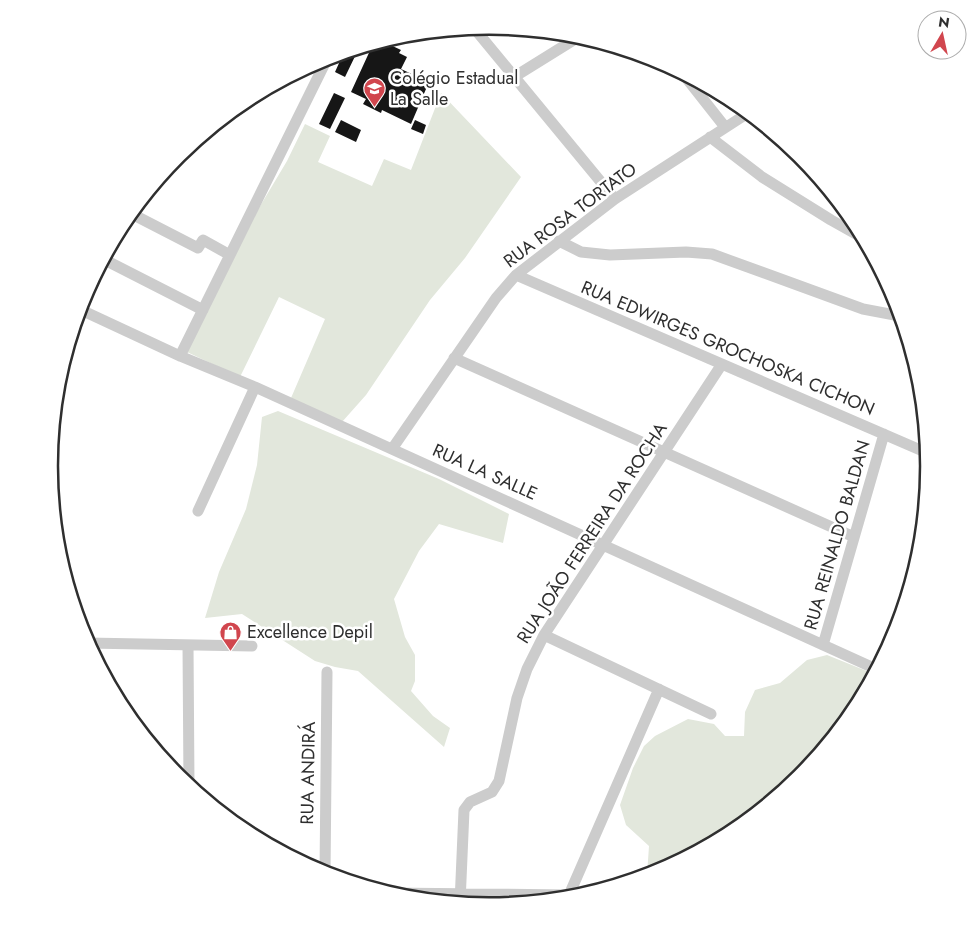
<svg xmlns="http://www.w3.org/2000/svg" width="977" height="932" viewBox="0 0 977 932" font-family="Jost,sans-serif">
<rect width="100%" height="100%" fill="#fff"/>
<path fill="#e2e7dc" d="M441 93 521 177 465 258 430 300 366 395 342 422 291 398 325 319 279 297 240 377 187 352 253 218 287 161 305 124 330 136 318 162 372 186 384 159 411 170Z
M278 411 439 479 509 514 503 543 439 524 419 551 394 599 405 637 415 655V681L411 691 433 716 450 728 444 747 358 671 335 667 315 661 242 614 205 618 219 572 246 509 257 465 262 417Z
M827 655 874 674 854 711 799 777 733 832 657 872 647 875 649 846 626 825 620 805 633 768 644 746 655 736 688 719 714 724 725 736H744L745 712 755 690 780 683 807 660Z"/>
<path fill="#161616" d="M382 41 401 50 399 53 407 57 401 69 429 82 411 124 382 110 381 113 363 104 366 99 351 92 373 44Z
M359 48 345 77 335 72 344 52Z
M334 93 345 98 330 129 319 124Z
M341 120 361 130 356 142 335 132Z
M415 120 426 125 423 134 411 129Z"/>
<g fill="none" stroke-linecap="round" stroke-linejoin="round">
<path stroke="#ccc" stroke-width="5.5" d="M910 583 918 546"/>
<path stroke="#ccc" stroke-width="11" d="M474 28 615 199
M684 75 725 127
M514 77 580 36
M710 137 762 177 831 220 863 238
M130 213 198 248 203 240 230 255
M559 241 581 252 610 255 686 252 712 254 863 309 900 316
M103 259 203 310
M516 275 925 452
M79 309 180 356 255 387 876 669
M180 356 328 57
M454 358 854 537
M392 449 496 298 516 275 615 199 748 113
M198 511 255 387
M544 635 711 714
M87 643 252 646
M188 645 189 786
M823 645 884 434
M325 874 327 672
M388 893 569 895 659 689
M460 903 464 810 470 802 492 792 499 781 517 698 527 669 544 635 722 364"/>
</g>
<defs>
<symbol id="school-pin" viewBox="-11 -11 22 30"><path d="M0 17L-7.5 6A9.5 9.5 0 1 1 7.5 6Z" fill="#d1464e" stroke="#fff"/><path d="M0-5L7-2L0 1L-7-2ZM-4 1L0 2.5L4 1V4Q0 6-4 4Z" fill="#fff"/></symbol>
<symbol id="shop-pin" viewBox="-11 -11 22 30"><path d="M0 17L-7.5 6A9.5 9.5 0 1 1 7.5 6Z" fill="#d1464e" stroke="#fff"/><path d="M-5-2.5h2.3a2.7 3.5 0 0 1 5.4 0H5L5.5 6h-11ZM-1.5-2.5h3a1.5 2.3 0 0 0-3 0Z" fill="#fff"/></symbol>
</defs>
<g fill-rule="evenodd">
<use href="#school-pin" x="362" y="76" width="25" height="34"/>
<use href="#shop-pin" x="218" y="620" width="25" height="34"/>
</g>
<g text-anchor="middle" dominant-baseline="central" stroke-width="5" stroke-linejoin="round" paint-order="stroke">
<g font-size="18" fill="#2f2f2f" stroke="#fff" text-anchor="start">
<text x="390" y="78">Colégio Estadual<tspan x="390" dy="21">La Salle</tspan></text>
<text x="247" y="632">Excellence Depil</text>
</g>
<g font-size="18" fill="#2f2f2f" stroke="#fff">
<text transform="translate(570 215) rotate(-37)">RUA ROSA TORTATO</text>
<text transform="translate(728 348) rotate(23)">RUA EDWIRGES GROCHOSKA CICHON</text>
<text transform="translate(485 472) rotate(24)">RUA LA SALLE</text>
<text transform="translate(592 533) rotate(-57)">RUA JOÃO FERREIRA DA ROCHA</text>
<text transform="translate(837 535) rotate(-74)">RUA REINALDO BALDAN</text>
<text transform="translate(308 773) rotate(-89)">RUA ANDIRÁ</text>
</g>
</g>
<path d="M0 0H977V932H0ZM58 466a431 431 0 1 1 862 0a431 431 0 1 1-862 0Z" fill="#fff" fill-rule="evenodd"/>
<path fill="none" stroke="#2f2f2f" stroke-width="2.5" d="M58 466a431 431 0 1 1 862 0a431 431 0 1 1-862 0Z"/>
<g transform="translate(942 35) rotate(9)"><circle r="24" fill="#ffffff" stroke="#acacac"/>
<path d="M0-4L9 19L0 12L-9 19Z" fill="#d1464e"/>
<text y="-8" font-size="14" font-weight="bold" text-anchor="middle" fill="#2f2f2f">N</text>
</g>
</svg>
